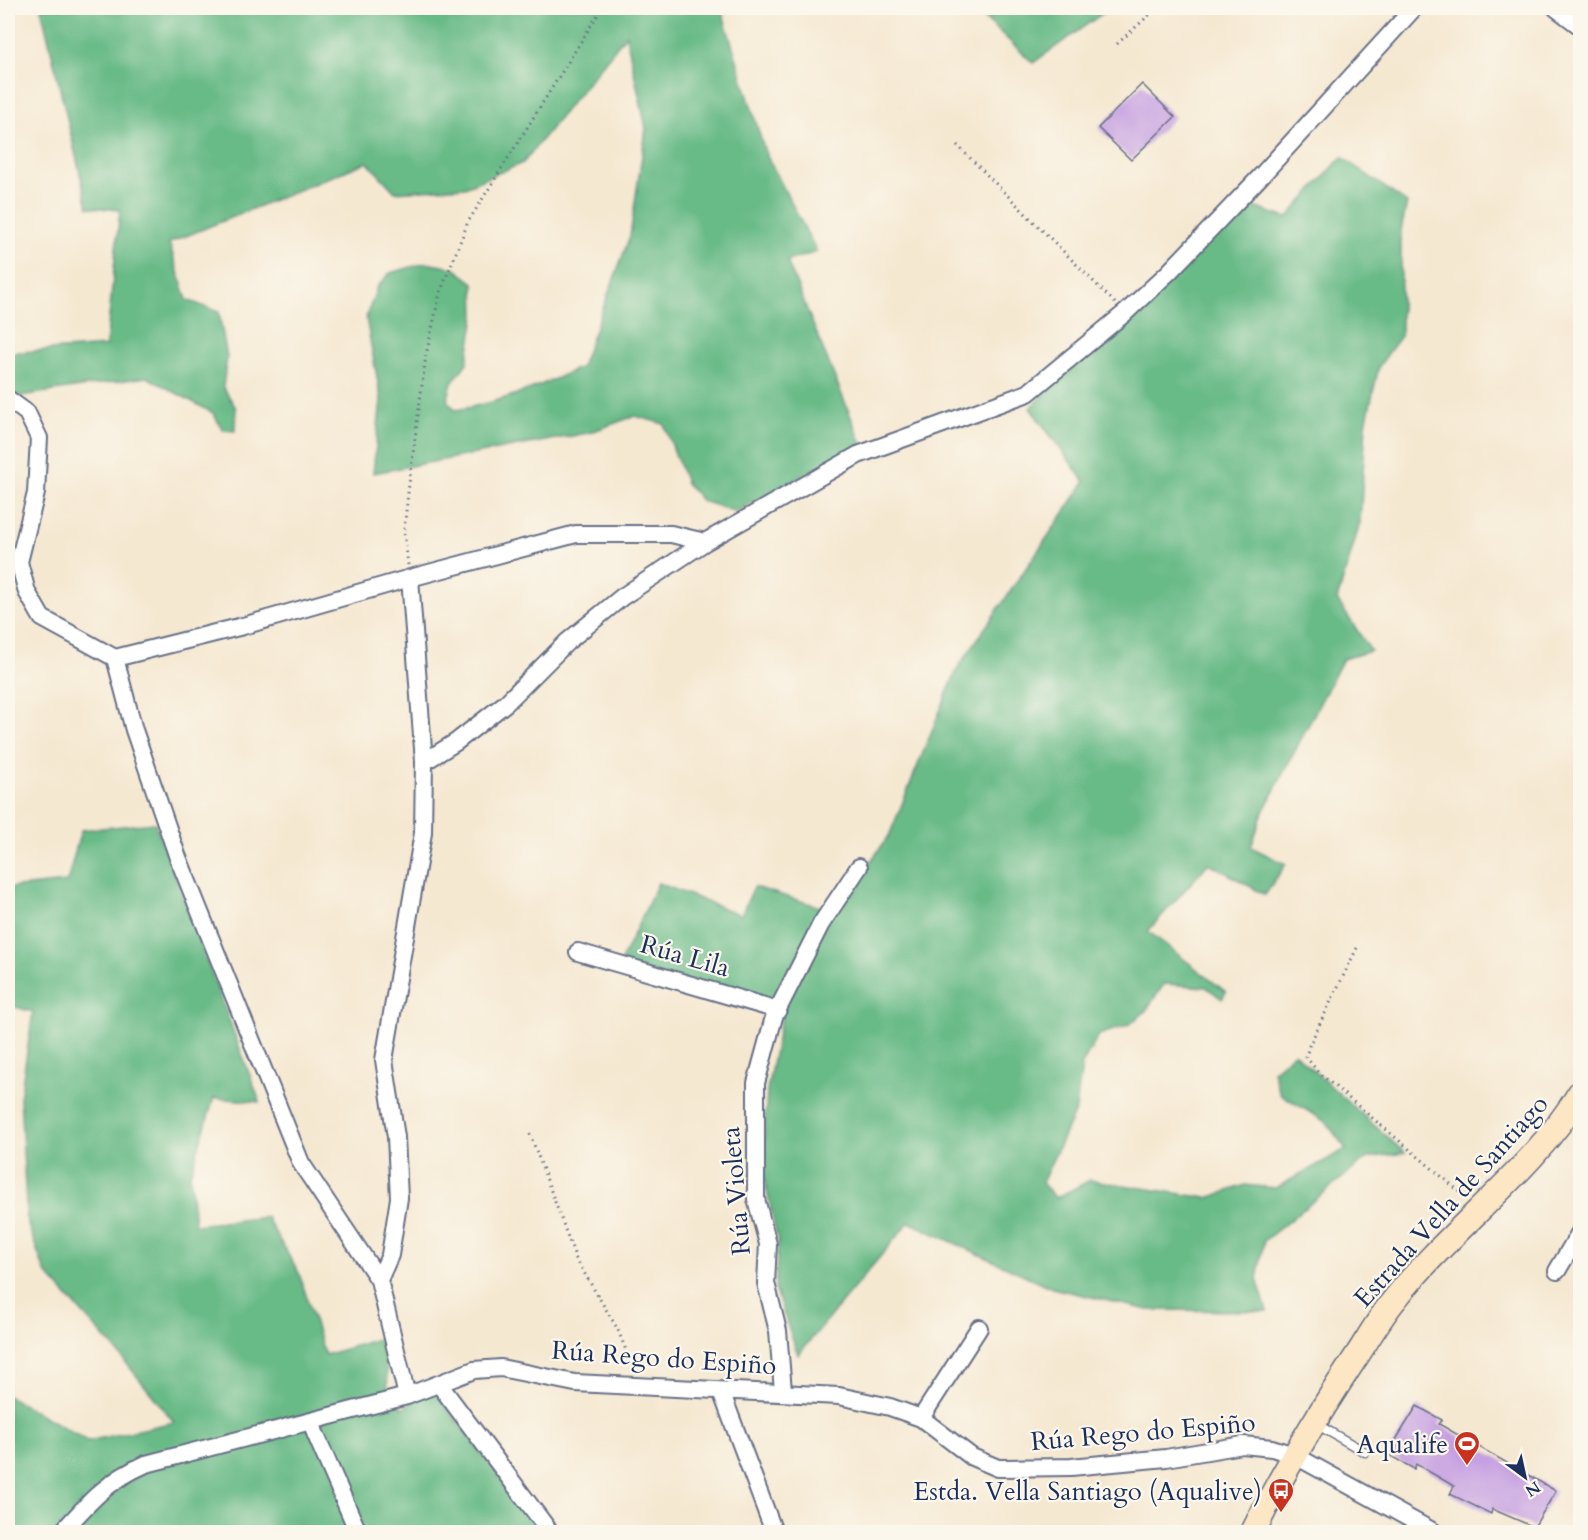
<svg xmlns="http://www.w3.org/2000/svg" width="1588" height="1540" viewBox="0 0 1588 1540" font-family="Cardo,serif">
<rect width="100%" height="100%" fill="#fbf7ec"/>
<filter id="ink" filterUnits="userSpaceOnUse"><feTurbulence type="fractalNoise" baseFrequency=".0167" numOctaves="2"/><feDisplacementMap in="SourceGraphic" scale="12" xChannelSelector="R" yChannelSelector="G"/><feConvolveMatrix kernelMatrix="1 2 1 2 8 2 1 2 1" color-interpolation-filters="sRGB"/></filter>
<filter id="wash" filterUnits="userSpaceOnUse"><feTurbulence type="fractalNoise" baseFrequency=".008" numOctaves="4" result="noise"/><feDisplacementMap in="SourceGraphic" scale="24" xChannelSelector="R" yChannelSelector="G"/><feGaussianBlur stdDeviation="1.35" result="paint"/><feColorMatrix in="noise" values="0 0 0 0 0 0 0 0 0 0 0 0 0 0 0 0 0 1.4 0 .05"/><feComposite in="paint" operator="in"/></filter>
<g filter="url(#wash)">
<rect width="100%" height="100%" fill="#f5e8d1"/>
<path fill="#68ba86" stroke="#427472" stroke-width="1.5" d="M41 8H721L765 152 817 252 787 261 862 444 736 512 702 501 686 483 664 424 635 416 588 433 373 473 381 399 366 318 377 287 390 273 426 263 454 268 474 283 475 316 467 363 452 383 447 401 456 410C499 403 542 386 581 367L630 236 646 128 626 35 523 163 465 187 395 192 367 162 169 243 187 300 219 312 227 357 223 387 236 408 235 431 223 430 213 413 147 377 8 398V353L106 346 120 210 88 207Z
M974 8H1110L1033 63Z
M1342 157 1407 203 1401 230V336L1379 366 1366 424 1360 523 1337 600 1371 651 1343 659 1263 812 1251 847 1286 864 1265 895 1209 863 1148 931 1226 992 1222 999 1206 987 1164 984 1145 1012 1128 1025 1099 1035 1082 1064 1076 1109 1042 1183 1056 1198 1090 1180 1208 1198 1245 1185 1276 1188 1346 1149 1326 1122 1280 1094 1273 1071 1294 1053 1405 1153 1367 1158 1264 1241 1257 1279 1267 1311 1148 1310 1052 1288 909 1222 798 1355 775 1289 778 1242 762 1168 767 1090 782 1014 620 963 658 883 741 915 754 887 824 908 854 884 889 836 957 669 1085 482 1030 408 1245 204 1287 218Z
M155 823 260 1102 214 1098 190 1175 195 1225 266 1217 299 1273 325 1355 384 1337 388 1387 402 1408 433 1389 542 1532H8V1396L88 1441 174 1422 115 1349 45 1272 27 1222 20 1098 33 1012 8 1005V888L67 882 81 830Z"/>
<g id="blocks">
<path fill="#c6a0e1" d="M1142 84 1175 117 1131 160 1098 128Z
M1417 1406 1442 1420 1439 1424 1556 1491 1534 1527 1492 1509 1491 1514 1450 1494 1454 1486 1416 1464 1414 1469 1387 1454Z"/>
</g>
</g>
<g filter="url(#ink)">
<use href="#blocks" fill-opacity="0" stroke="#677086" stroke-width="1.5"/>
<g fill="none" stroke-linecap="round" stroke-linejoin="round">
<defs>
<path id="service" d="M1316 1424 1365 1452"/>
<path id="minor" d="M1556 8 1580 26
M8 399 27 413 39 438 36 493 19 562 27 592 42 618 115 658 243 626 410 578 576 534H671L705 542
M115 658 134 730 177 855 301 1163 379 1280 407 1396
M424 762 456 742 506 703 567 642 622 597 705 542 858 455 1028 393 1125 313 1169 272 1260 177 1414 8
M578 952 778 1010
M1557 1271 1580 1232
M379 1280 390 1255 399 1198 396 1137 384 1060 423 833 424 762 410 578
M439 1384 547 1528
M721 1391 774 1532
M783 1391 778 1331 766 1283 768 1244 756 1199V1083L774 1017 821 924 859 867
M921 1418 979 1328
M312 1422 315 1433 358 1532
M62 1532C90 1501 107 1481 146 1464L407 1396 474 1370 501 1368 575 1383 839 1396 890 1407 921 1418 972 1457 998 1468 1071 1467 1166 1458 1243 1445 1272 1448 1294 1455 1434 1532"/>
<path id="secondary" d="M1253 1532C1283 1472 1317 1416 1354 1360 1368 1339 1380 1317 1395 1299 1451 1228 1534 1170 1580 1093"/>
</defs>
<use href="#service" stroke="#677086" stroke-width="11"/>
<use href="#minor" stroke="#677086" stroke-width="20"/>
<use href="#secondary" stroke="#677086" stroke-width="27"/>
<path stroke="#677086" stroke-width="3" stroke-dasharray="1.5 4.5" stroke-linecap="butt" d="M1117 44 1157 8
M957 145 1115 303
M408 565 404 530 409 484 426 355 440 293 468 222 602 8
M1357 948 1309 1046 1306 1057 1319 1073 1466 1197
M530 1134 576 1259 617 1328 635 1372"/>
<use href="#service" stroke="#fff" stroke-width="8"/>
<use href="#minor" stroke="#fff" stroke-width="16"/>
<use href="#secondary" stroke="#fce6c4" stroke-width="24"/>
</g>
</g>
<defs>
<symbol id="stadium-pin" viewBox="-11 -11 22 30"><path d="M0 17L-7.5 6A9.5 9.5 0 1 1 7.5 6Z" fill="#c8321e" stroke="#fbf7ec"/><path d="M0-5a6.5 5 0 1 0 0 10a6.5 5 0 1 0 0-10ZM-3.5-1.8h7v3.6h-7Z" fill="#fff"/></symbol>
<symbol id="bus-pin" viewBox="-11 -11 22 30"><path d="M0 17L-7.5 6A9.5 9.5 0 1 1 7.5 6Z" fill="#c8321e" stroke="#fbf7ec"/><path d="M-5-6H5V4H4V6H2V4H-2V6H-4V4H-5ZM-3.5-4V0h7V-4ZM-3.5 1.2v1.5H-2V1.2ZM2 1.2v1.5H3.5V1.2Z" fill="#fff"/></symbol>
</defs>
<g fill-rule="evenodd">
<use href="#stadium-pin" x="1452" y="1429" width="30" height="40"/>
<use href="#bus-pin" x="1266" y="1476" width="30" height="40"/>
</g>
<g text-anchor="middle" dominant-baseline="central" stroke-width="4.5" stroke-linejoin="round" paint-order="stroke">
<g font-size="26" fill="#1b2f5e" stroke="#fbf7ec">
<text transform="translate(685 956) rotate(16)">Rúa Lila</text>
<text transform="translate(736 1191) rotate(-95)">Rúa Violeta</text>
<text transform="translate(1451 1201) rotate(-48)">Estrada Vella de Santiago</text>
<text transform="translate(664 1358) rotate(4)">Rúa Rego do Espiño</text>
<text transform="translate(1143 1432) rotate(-5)">Rúa Rego do Espiño</text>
</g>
<g font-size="26" fill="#1b2f5e" stroke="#fbf7ec" text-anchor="end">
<text x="1448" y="1444">Aqualife</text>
<text x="1262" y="1491">Estda. Vella Santiago (Aqualive)</text>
</g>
</g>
<rect width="1588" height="1540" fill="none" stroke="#fbf7ec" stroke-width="30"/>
<g transform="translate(1525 1477) rotate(147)" stroke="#fbf7ec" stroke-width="4.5" paint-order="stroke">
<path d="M0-4.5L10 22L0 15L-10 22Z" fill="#1b2f5e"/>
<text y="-9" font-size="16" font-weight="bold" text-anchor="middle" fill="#1b2f5e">N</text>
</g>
</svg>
